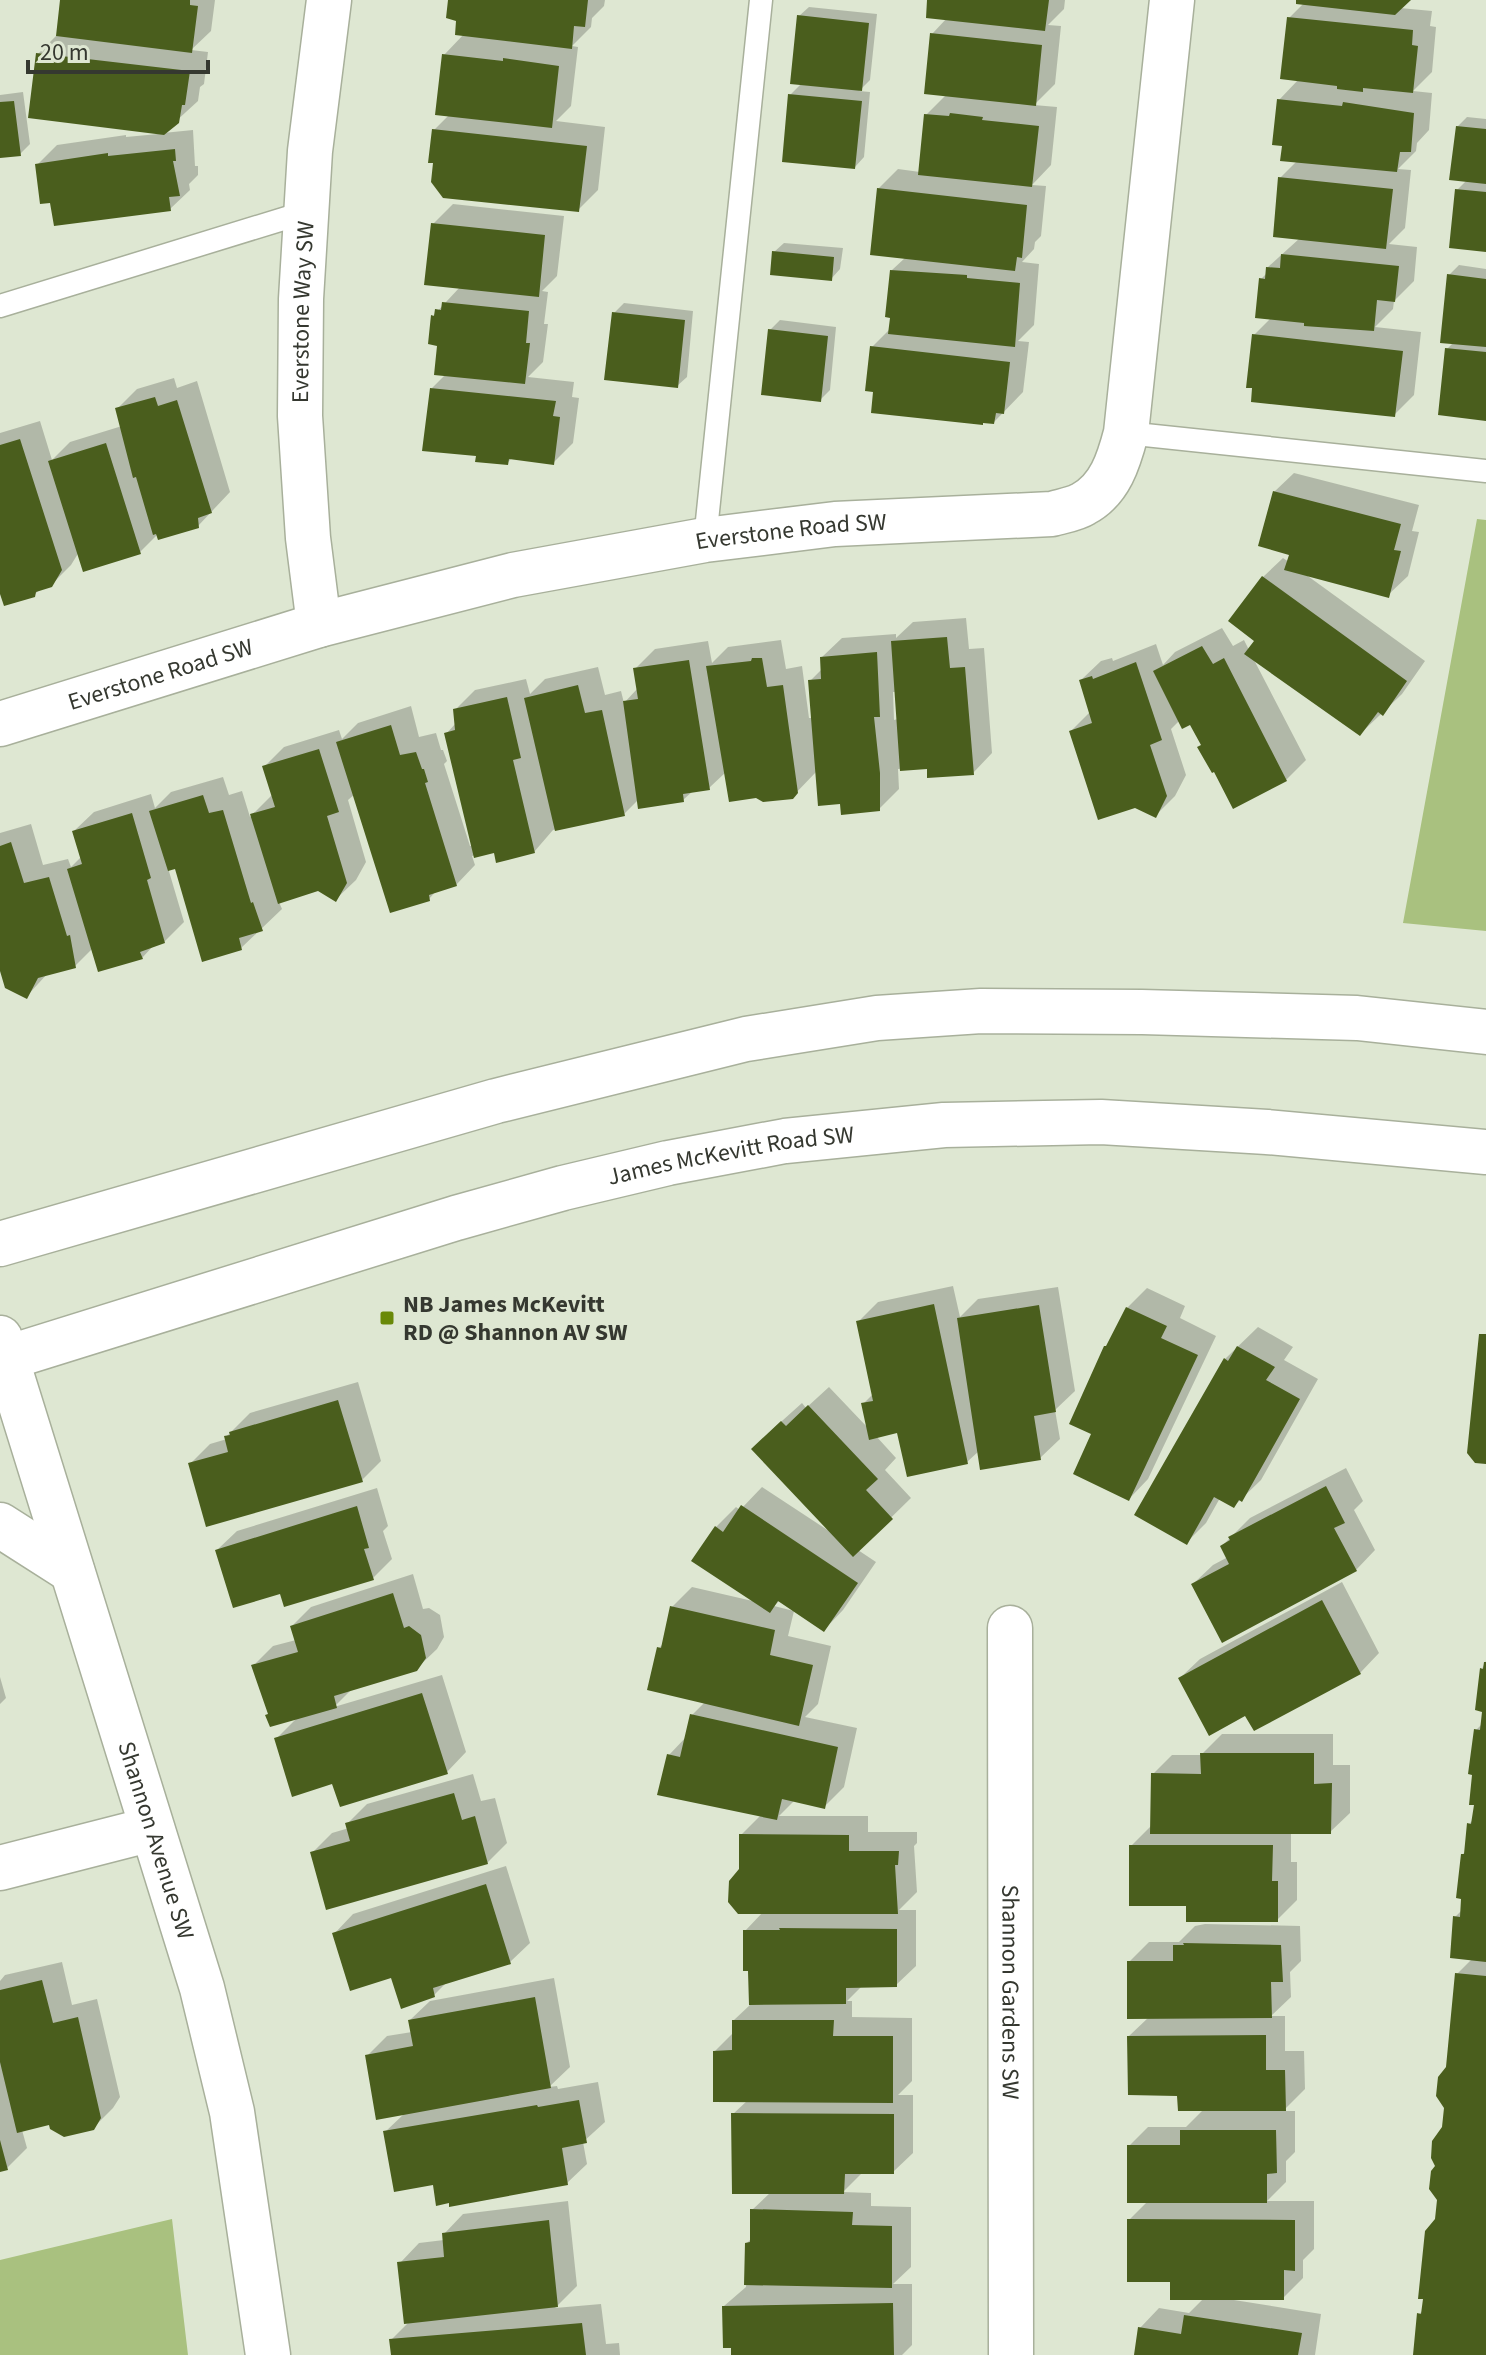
<svg xmlns="http://www.w3.org/2000/svg" width="1486" height="2355" viewBox="0 0 1486 2355" font-family="'Source Sans 3',sans-serif">
<rect width="100%" height="100%" fill="#dee7d2"/>
<path fill="#a9c17f" d="M1477 519 1486 520V931L1403 923Z
M172 2219 188 2355H0V2260Z"/>
<path fill="#0003" fill-rule="evenodd" d="M62 0H215L211 31 191 50 208 52 204 84 200 87 198 101 163 133 193 130 195 166H198V175L189 184 190 190 170 209 52 201 37 165 57 145 126 135V137L158 134 38 54 58 34Z
M450 0H605L604 6 592 18 591 27 572 46 578 47 571 106 556 121 605 127 598 190 578 210 434 130 449 115 444 55 464 34Z
M929 0H1065L1064 9 1048 25 1061 26 1055 84 1034 105 1057 107 1051 165 1032 185 1046 186 1041 236 1035 242 1034 249 1022 262 1039 264 1034 325 1018 341 1029 342 1023 392 994 422 875 390 872 347 891 328 892 270 906 257 878 189 898 169 920 172 926 115 947 94 932 34 947 18Z
M1298 0H1408L1400 8 1432 11 1430 26 1436 27 1432 72 1413 91 1432 93 1429 130 1417 143 1416 151 1398 169 1411 170 1405 228 1389 244 1417 247 1414 281 1394 301 1393 309 1375 327 1421 332 1414 395 1394 415 1254 335 1271 318 1261 279 1267 273 1268 267 1300 238 1280 178 1298 160 1284 144 1279 100 1298 80 1289 18 1304 3Z
M809 7 877 14 870 80 859 91 870 92 864 157 855 167 790 95 802 83 799 16Z
M23 92 30 144 20 154 0 156V95Z
M1467 117 1486 119V250L1457 190 1467 180 1457 127Z
M453 204 564 216 557 276 542 291 548 292 544 324H548L543 362 528 377 574 382 572 397 579 398 573 443 553 463 512 458 507 463 478 454 432 388 446 374 433 316 460 287 433 224Z
M784 243 843 248 840 269 831 279 774 252Z
M1459 265 1486 269V419L1447 349 1454 342 1449 275Z
M624 303 693 311 687 377 677 386 614 313Z
M780 320 836 327 830 390 820 400 770 330Z
M174 378 177 388 197 381 230 492 198 526 158 534 140 552H79L71 565 51 585 41 588 34 595 0 587V433L40 421 52 460 70 442 122 426 117 409 137 389Z
M1294 473 1419 505 1412 531 1419 532 1408 576 1388 595 1305 574 1425 661 1402 694 1360 734 1253 658 1306 760 1286 780 1202 745 1191 723 1180 720 1171 729 1186 775 1175 796 1155 816 1071 731 1091 711 1081 680 1101 661 1112 658 1113 661 1156 644 1163 665 1175 652 1222 628 1233 646 1244 640 1249 650 1257 640 1263 577 1283 558 1289 562 1291 553 1274 492Z
M966 618 969 649 984 648 992 753 973 773 929 767 898 769 899 789 879 809 842 802 817 771 792 797 726 772 709 788 693 791 683 800H638L624 814 553 830 534 852 496 850 472 856 475 865 456 885 437 890 429 899 355 794 348 800 366 862 356 880 336 899 318 889 279 902 282 909 241 948 177 866 168 868 184 922 164 942 154 945 142 958 93 948 75 966 48 973 27 996 0 965V833L31 824 43 865 68 859 71 867 82 856 74 831 94 812 151 794 155 808 171 792 223 777 229 795 242 791 250 817 273 794 265 766 284 747 339 730 342 739 358 723 411 706 419 737 436 733 441 750H443L447 761 444 764 470 846H473L446 734 456 723 455 710 475 690 526 679 530 694 545 679 598 667 605 695 621 691 624 703 638 688 635 669 655 649 708 641 712 663 728 647 781 640 786 669 802 666 809 718H813L810 681 823 668 822 657 842 638 896 634V638L913 622ZM893 692H897L898 719 894 720Z
M953 1286 960 1317 978 1299 1058 1287 1075 1391 1055 1410 1060 1439 1040 1458 979 1451 967 1462 899 1431 876 1436 896 1458 885 1470 911 1498 858 1550 876 1562 843 1610 824 1630 780 1600 774 1606 794 1611 788 1636 831 1646 818 1704 805 1717 857 1728 844 1787 824 1807 795 1800 779 1816H868V1832H917V1843L914 1846 917 1892 899 1910H916V1966L896 1985 862 1986 847 2001H852V2017L912 2018V2081L898 2095H913V2153L893 2172H863L843 2192 871 2193V2206L911 2207V2267L893 2284H912V2345L902 2355H733L724 2306 746 2287 747 2243 752 2238V2210L771 2192 733 2114 748 2100 715 2051 734 2032V2020L751 2004 745 1931 763 1912 741 1870V1835L761 1815 669 1755 687 1736 692 1715 705 1702 659 1648 664 1643 672 1607 692 1587 757 1602 694 1560 716 1527 736 1507 740 1510 762 1487 829 1531 773 1429 802 1403 806 1408 829 1387 868 1428 863 1404 873 1394 858 1322 878 1302Z
M1147 1288 1185 1306 1180 1318 1216 1336 1148 1479 1129 1499 1094 1433 1127 1308Z
M1258 1327 1293 1347 1284 1360 1318 1379 1261 1480 1234 1506 1220 1498 1206 1523 1186 1543 1225 1359Z
M358 1382 381 1461 362 1480 190 1464 210 1444 227 1439 226 1437 250 1413Z
M1346 1468 1363 1501 1354 1510 1375 1550 1356 1570 1193 1584 1213 1565 1228 1557 1222 1546 1250 1518Z
M377 1488 388 1526 383 1531 392 1559 373 1578 217 1550 237 1531Z
M413 1574 423 1609 429 1608 440 1615 444 1637 437 1649 416 1669 353 1688 334 1707 442 1675 466 1752 447 1772 333 1782 276 1739 298 1717 270 1713 253 1666 273 1646 296 1640 292 1626 311 1607Z
M1342 1582 1379 1653 1360 1673 1246 1713 1180 1678 1200 1659Z
M1486 1661V2355H1415L1419 2314 1424 2310 1437 2220V2167L1444 2128 1457 1974 1473 1958 1455 1917 1462 1910 1463 1854 1466 1851 1469 1824 1474 1819 1476 1730 1483 1723 1482 1669Z
M0 1677 6 1698 0 1704Z
M1222 1734H1333V1765H1350V1813L1330 1832H1291V1862H1297V1900L1277 1920 1188 1904 1131 1846 1151 1826 1153 1774 1172 1755H1201Z
M473 1774 481 1801 495 1798 507 1843 487 1863 312 1853 332 1833 349 1828 347 1824 367 1804Z
M506 1866 530 1943 510 1962 448 1981 433 1996 392 1976 334 1934 353 1914Z
M1205 1924 1300 1926 1301 1961 1290 1972 1291 1997 1271 2016H1285V2051H1304L1305 2089 1283 2111H1295V2152L1286 2161V2182L1267 2201H1314V2249L1303 2260V2278L1283 2298H1234V2300L1321 2314 1315 2355H1136L1140 2328 1159 2308 1189 2313 1204 2298 1172 2280 1129 2220 1148 2201 1129 2146 1148 2127H1186L1204 2109 1179 2094 1129 2036 1149 2017 1129 1962 1149 1942H1179L1195 1926Z
M62 1962 72 2005 97 1999 120 2097 113 2108 93 2128 51 2122 22 2130 27 2148 7 2168 0 2169V1981L5 1975Z
M554 1978 570 2067 549 2087 557 2086 558 2089 598 2082 605 2122 583 2142 587 2164 567 2183H434L385 2132 405 2113 367 2056 387 2036 412 2032 410 2020 430 2001Z
M568 2201 577 2286 555 2308 601 2304 606 2344 619 2343 620 2355H393L391 2340 410 2321 400 2263 419 2243 444 2240V2234L463 2214Z"/>
<path fill="#4a5e1d" d="M60 0H190V5L198 6 192 53 56 36Z
M448 0H588L585 27 574 26 572 49 455 35 456 21 446 18Z
M927 0H1049L1045 31 926 18Z
M1296 0H1411L1395 15 1296 4Z
M797 15 869 23 862 91 790 84Z
M1287 17 1413 30 1412 45 1418 46 1413 93 1363 88V92L1337 89V86L1280 79Z
M930 33 1042 45 1036 106 924 94Z
M36 53 190 71 185 105H182L179 123 164 135 28 118Z
M442 54 503 61V58L559 66 552 128 435 115Z
M788 94 862 101 855 169 782 162Z
M1277 99 1342 106 1343 102 1414 113 1411 152H1400L1397 172 1280 161 1282 146 1272 145Z
M14 101 21 156 0 158V102Z
M950 113 983 117 982 120 1039 126 1032 187 918 175 924 114 949 116Z
M1456 126 1486 129V184L1449 180Z
M432 129 587 146 579 212 443 198 431 182 433 163H428Z
M175 149 176 161H173L180 196 169 197 171 211 54 226 50 203 40 204 35 164 108 153V156Z
M1278 177 1393 189 1386 249 1273 237Z
M877 188 1027 205 1022 258 1017 257 1015 271 870 255Z
M1455 189 1486 192V252L1449 248Z
M431 223 545 235 539 297 424 285Z
M772 251 834 257 832 281 770 275Z
M1281 254 1399 266 1395 302 1377 300 1374 331 1304 326V323L1255 318 1259 278 1265 279 1266 267 1280 268Z
M890 270 967 275V278L1020 283 1015 347 888 334 890 318 885 317Z
M1447 274 1486 279V347L1440 343Z
M442 302 529 311 526 343H530L525 384 434 375 437 346 428 344 431 315 434 316 435 309 441 310Z
M612 312 685 320 678 388 604 380Z
M768 329 828 336 821 402 761 395Z
M1252 334 1403 351 1395 417 1251 402 1252 388H1246Z
M870 346 1010 362 1004 414 996 413 994 424 983 423V425L871 413 873 392 865 391Z
M1445 348 1486 352V421L1438 415Z
M430 388 556 401 553 416 560 417 554 465 509 459 508 465 475 462 476 456 422 451Z
M155 397 158 406 177 400 212 513 198 518 199 528 158 540 156 534 153 535 136 477 133 478 115 408Z
M20 439 62 570 52 587 36 592 35 597 4 606 0 594V445Z
M106 443 141 554 83 572 48 461Z
M1273 491 1401 524 1394 550 1401 551 1389 598 1284 570 1289 555 1258 546Z
M1262 576 1407 681 1383 716 1378 712 1360 736 1244 654 1254 641 1228 621Z
M947 637 950 668 965 667 974 775 927 778V769L900 771 891 641Z
M1202 646 1213 664 1224 658 1287 781 1233 809 1214 772 1212 773 1197 747 1201 745 1190 725 1182 729 1153 671Z
M877 652 880 717H874L880 773V811L841 815 840 804 818 806 808 680 821 679 820 657Z
M752 658H762L767 687 783 685 798 793 793 799 763 802 756 798 729 802 706 666 751 661Z
M689 660 710 790 683 794 684 802 638 809 623 701 638 699 633 668Z
M1136 662 1162 740 1150 745 1167 796 1156 818 1135 808 1098 820 1069 731 1092 723 1079 680 1092 676 1093 679Z
M578 685 585 713 602 710 625 816 555 831 524 698Z
M507 697 521 758 513 760 535 853 496 863 494 853 474 858 444 733 455 730 453 709Z
M391 725 400 755 416 752 422 769H424L428 782 425 783 457 886 429 895 430 901 390 913 336 742Z
M319 749 339 812 327 816 347 883 336 902 318 891 278 904 250 814 275 807 262 766Z
M203 795 209 813 223 810 251 903 253 902 263 931 239 938 242 950 202 962 175 869 168 871 149 811Z
M132 813 151 878 147 880 165 943 140 952 143 959 98 972 67 869 82 864 72 831Z
M11 842 24 883 49 877 67 936 70 935 76 968 38 978 27 999 5 988 0 971V846Z
M934 1304 968 1464 907 1477 897 1433 869 1440 861 1403 873 1401 856 1321Z
M1039 1305 1056 1412 1034 1416 1041 1460 980 1470 957 1318Z
M1126 1307 1167 1326 1161 1338 1198 1355 1129 1501 1073 1474 1091 1434 1069 1424 1104 1346H1106Z
M1479 1334H1486V1464L1475 1463 1467 1453Z
M1237 1346 1275 1367 1266 1380 1300 1399 1242 1502 1239 1500 1234 1508 1214 1497 1187 1545 1134 1515 1224 1358 1228 1361Z
M338 1400 363 1482 206 1527 188 1463 228 1452 224 1436 230 1435 229 1432Z
M808 1405 878 1479 866 1490 893 1519 853 1557 751 1449 781 1421 786 1426Z
M1326 1486 1345 1523 1334 1528 1357 1571 1222 1643 1191 1584 1229 1564 1220 1546 1230 1540 1228 1537Z
M741 1505 858 1583 824 1632 778 1601 770 1613 691 1561 715 1526 723 1532Z
M357 1506 369 1548 364 1549 374 1580 284 1607 280 1594 233 1608 215 1550Z
M393 1593 404 1628 409 1626 421 1635 426 1658 417 1671 334 1696 337 1708 270 1727 265 1715 268 1714 251 1665 298 1652 290 1626Z
M1322 1600 1361 1674 1254 1731 1245 1716 1209 1736 1178 1678Z
M670 1606 775 1630 770 1655 813 1665 799 1726 647 1690 657 1647 661 1648Z
M1484 1662H1486V1962L1450 1958 1453 1916 1460 1917 1461 1899 1456 1898 1461 1854H1464L1467 1823 1471 1824 1474 1805H1469L1472 1775 1468 1774 1474 1729 1480 1730 1482 1712 1475 1710 1480 1668 1483 1669Z
M422 1693 448 1774 340 1807 332 1784 292 1797 274 1738Z
M690 1714 838 1747 825 1809 782 1799 777 1820 657 1795 667 1754 680 1757Z
M1200 1753H1314V1784L1332 1783 1331 1834H1150L1151 1773 1201 1774Z
M454 1793 462 1820 475 1816 488 1864 326 1910 310 1852 350 1841 345 1823Z
M739 1834 849 1835V1851H899L898 1865H895L898 1914H738L728 1902 729 1881 739 1869Z
M1129 1845H1273L1272 1881H1278V1922H1186V1906H1129Z
M486 1884 511 1964 433 1988 435 1997 401 2009 391 1978 350 1991 332 1933Z
M779 1928 897 1929V1987L846 1988V2004L749 2005 748 1971H743V1930H780Z
M1183 1943 1281 1945 1283 1982H1271L1272 2018 1127 2019V1961H1173V1945H1184Z
M1455 1973 1486 1976V2355H1413L1417 2313 1421 2314 1423 2299H1418L1425 2231 1435 2219 1437 2200 1429 2189 1431 2171 1435 2166 1431 2158 1432 2141 1442 2127 1444 2108 1436 2096 1438 2077 1446 2067Z
M42 1980 53 2023 78 2017 101 2118 94 2130 64 2137 50 2129 49 2125 17 2133 0 2062V1990Z
M535 1997 551 2088 376 2120 365 2055 413 2046 408 2020Z
M732 2020H834L833 2036H893V2103L713 2102V2051L732 2050Z
M1266 2035V2070H1285L1286 2111H1178L1177 2096 1128 2095 1127 2036Z
M579 2100 587 2143 562 2148 568 2185 449 2207V2203L436 2206 433 2185 394 2192 383 2131 537 2105 538 2107Z
M731 2113 894 2114V2174H845L844 2194H732Z
M1180 2130H1276L1277 2173 1267 2174V2203H1127V2145H1180Z
M0 2140 8 2170 0 2172Z
M750 2209 853 2212 852 2225 892 2226V2288L744 2285 745 2243 750 2242Z
M1127 2219 1295 2220V2271L1284 2270V2300H1170V2282H1127Z
M549 2220 558 2307 404 2324 397 2262 444 2257 442 2233Z
M893 2303 894 2355H731V2348H723L722 2306Z
M1184 2315 1302 2333 1298 2355H1134L1138 2327 1181 2334Z
M582 2323 586 2355H391L389 2339Z"/>
<g fill="none" stroke-linecap="round" stroke-linejoin="round">
<defs>
<path id="service" d="M0 306 306 212
M1126 433 1486 471
M705 540 761 0"/>
<g id="minor">
<path id="s1" d="M319 625 308 538 300 416 301 299 310 151 329 0"/>
<path id="s2" d="M0 724 319 625 513 575 705 540 835 524 1052 514C1062 511 1075 509 1083 504 1110 490 1119 460 1126 433L1172 0"/>
<path id="s3" d="M0 1338 202 1988 232 2112 268 2355"/>
<path id="s4" d="M1010 1628 1011 2355"/>
<path d="M0 1868 152 1829"/>
</g>
<g id="secondary">
<path d="M0 1244 496 1101 746 1039 877 1018 981 1011 1142 1012 1357 1018 1486 1032"/>
<path id="s5" d="M0 1360 456 1218 563 1188 668 1163 785 1141 944 1125 1101 1122 1267 1132 1486 1152"/>
<path d="M0 1525 72 1571"/>
</g>
</defs>
<use href="#service" stroke="#a8b09b" stroke-width="25"/>
<use href="#minor" stroke="#a8b09b" stroke-width="47"/>
<use href="#secondary" stroke="#a8b09b" stroke-width="47"/>
<use href="#service" stroke="#fff" stroke-width="22"/>
<use href="#minor" stroke="#fff" stroke-width="44"/>
<use href="#secondary" stroke="#fff" stroke-width="44"/>
</g>
<rect fill="#698908" stroke="#dee7d2" stroke-width="3" x="379" y="1310" width="16" height="16" rx="4"/>
<g text-anchor="middle" dominant-baseline="central" stroke-width="8" stroke-linejoin="round" paint-order="stroke">
<g font-size="24" fill="#353830" stroke="#dee7d2">
<text stroke="none"><textPath href="#s1" startOffset="314">Everstone Way SW</textPath></text>
<text stroke="none"><textPath href="#s2" startOffset="816">Everstone Road SW</textPath></text>
<text stroke="none"><textPath href="#s2" startOffset="168">Everstone Road SW</textPath></text>
<text stroke="none"><textPath href="#s5" startOffset="760">James McKevitt Road SW</textPath></text>
<text stroke="none"><textPath href="#s3" startOffset="526">Shannon Avenue SW</textPath></text>
<text stroke="none"><textPath href="#s4" startOffset="364">Shannon Gardens SW</textPath></text>
</g>
<g font-size="24" font-weight="bold" fill="#353830" stroke="#dee7d2" text-anchor="start">
<text x="403" y="1304">NB James McKevitt<tspan x="403" dy="28">RD @ Shannon AV SW</tspan></text>
</g>
</g>
<path d="M28 60v12h180v-12" fill="none" stroke="#353830" stroke-width="4"/>
<text x="40" y="60" font-size="24" fill="#353830" stroke="#dee7d2" stroke-width="6" paint-order="stroke">20 m</text>
</svg>
